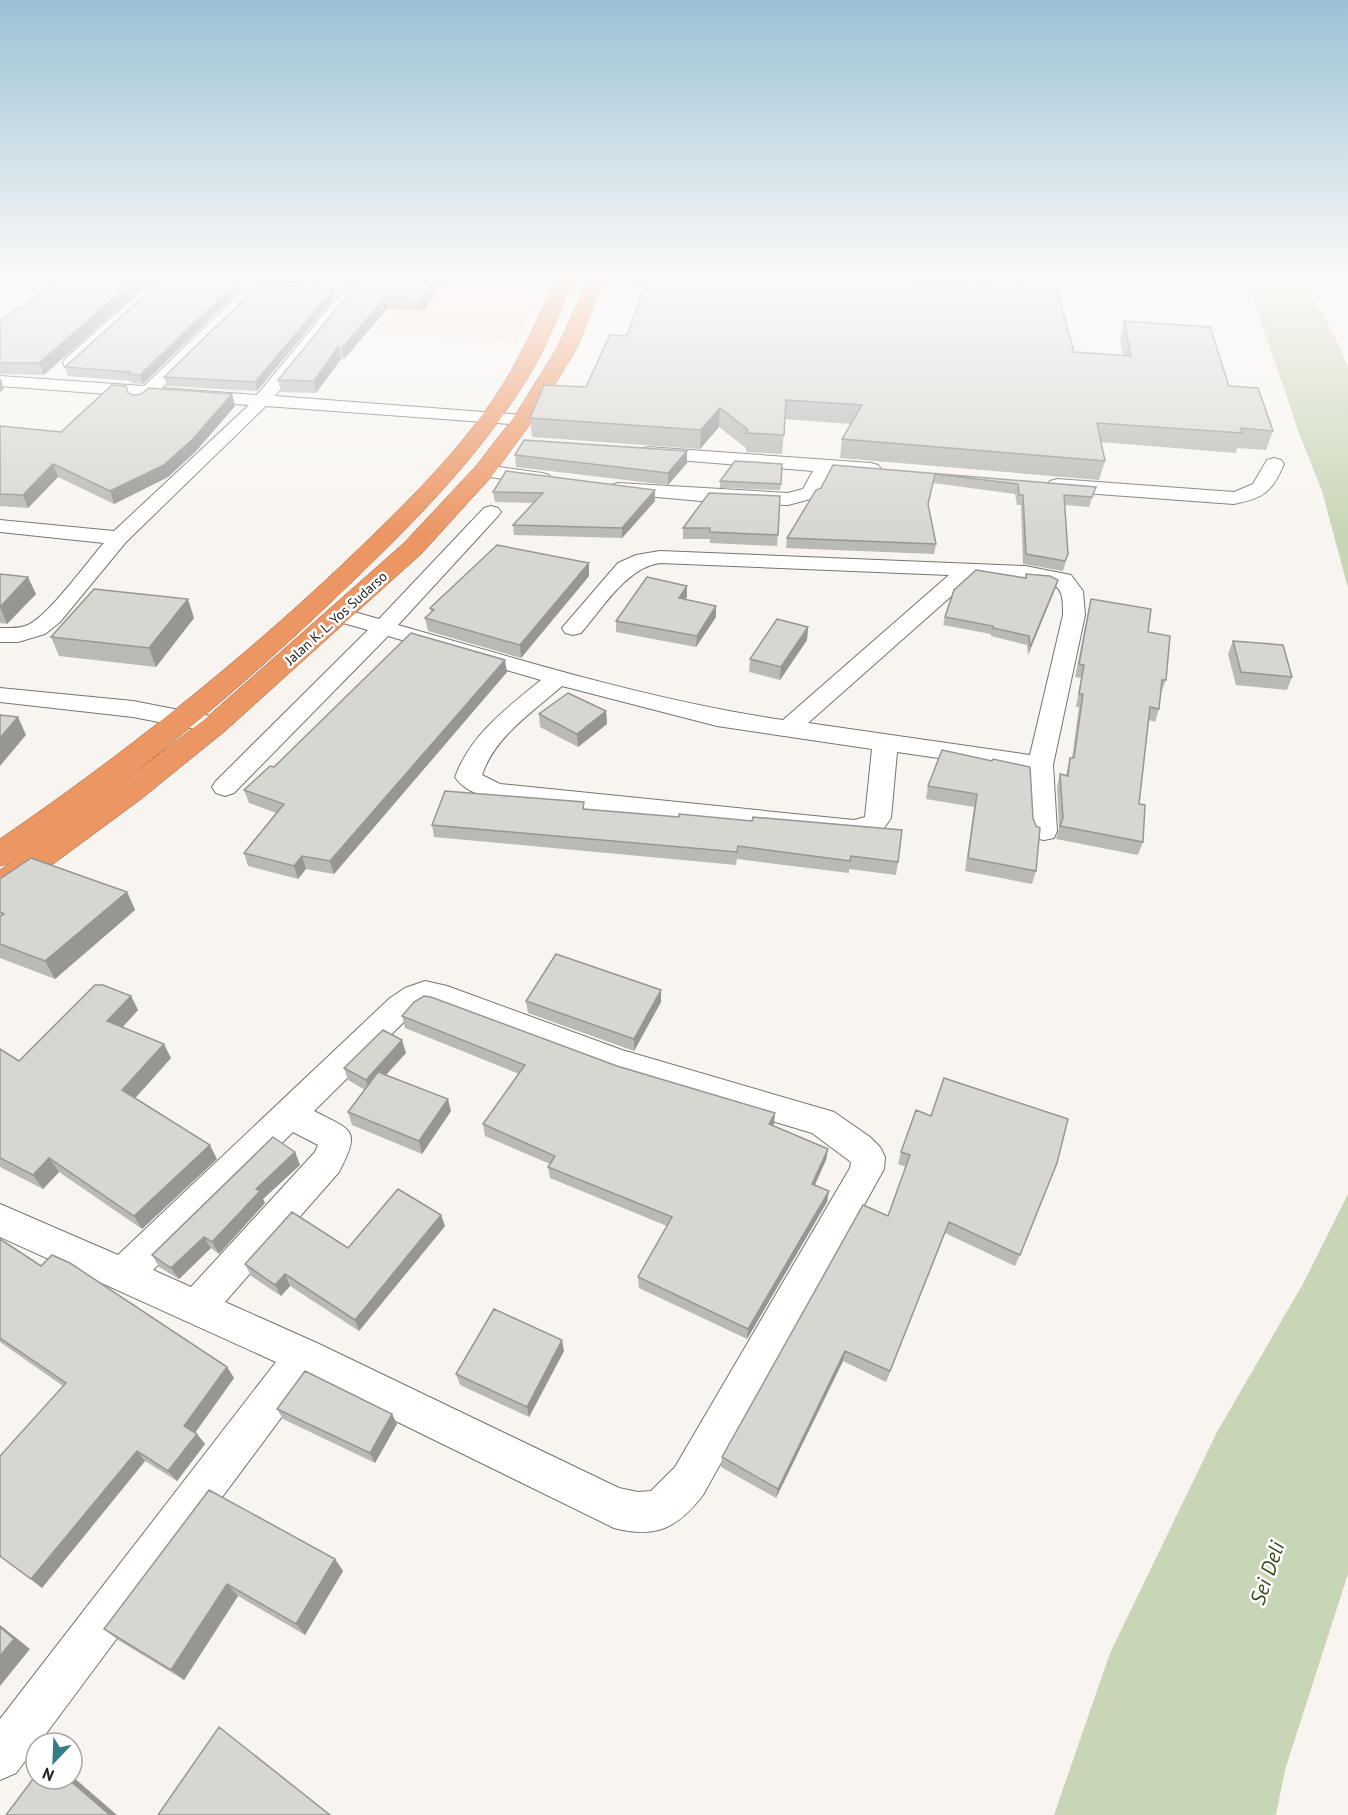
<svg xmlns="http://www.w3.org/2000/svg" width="1348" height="1815" viewBox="0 0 1348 1815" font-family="'PT Sans',sans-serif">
<rect width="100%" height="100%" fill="#f8f5f1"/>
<path fill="#f0e8de" d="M414 280H545L517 344 374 332Z"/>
<path fill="#c8d6b6" d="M1244 280H1303L1339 345 1348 368V588L1322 491 1299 433 1250 289Z
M1348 1194V1574L1285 1770 1276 1815H1054L1110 1653 1217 1432 1304 1282Z"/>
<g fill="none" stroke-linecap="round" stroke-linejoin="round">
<defs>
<path id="minor" d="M154 280C178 280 296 276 306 287L298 292 261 289 162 388 257 395 352 280H367L275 396 523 415 529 416 532 420 529 424 523 425 266 406 126 542 60 622 45 634 18 642H0V628C9 628 19 629 28 625 50 614 86 563 104 543L0 532V520L114 531 249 405 152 398C146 404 143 406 134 404L131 400 134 396 0 386V376L144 386 245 289 175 285 168 282 77 367H65L63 363 65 359Z
M648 447 871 463 878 465 881 469 878 473 871 475 831 472 818 497 788 505 724 503 611 493 608 489 611 485 618 483 788 493 803 489 813 471 641 457 639 453 641 449Z
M1274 458 1281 460 1284 464C1272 492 1264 498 1234 504L1057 491 1050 489 1047 485 1050 481 1057 479 1234 492 1253 484 1267 460Z
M484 465 542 473 549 475 552 479 549 483 542 485 477 475 474 471 477 467Z
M491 506 498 508 501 512 498 516 398 625C525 661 652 701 783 720L949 575 660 563C627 567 602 609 581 633L573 635 565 633 562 628 618 563 636 555 660 551 1025 566 1071 575 1083 591 1085 615 1053 765 1057 831 1054 838 1044 840 1034 838 1031 831 1028 771 897 752 891 818 882 831 854 838 488 798C475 793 463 789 455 777 471 734 507 708 541 680L388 636 234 793 225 796 216 793 212 787 216 781 368 630 332 620 329 615 332 610 340 608 379 619 484 508ZM974 576 1048 582C1064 587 1063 600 1063 615L1030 755 808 723ZM562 686 717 726 872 749 865 817 854 820 500 784 482 775C495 736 533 712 562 686Z
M0 688 133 701 215 717 224 720 227 725 224 730 215 733 133 717 0 702Z
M425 981 447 986 622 1050 834 1112 870 1137 880 1147 885 1157 884 1169 703 1495C678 1528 655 1539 614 1528L310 1379 39 1743H36V1747L16 1773 0 1780V1719L276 1362 0 1237V1204L118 1255 390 998 405 988ZM426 1005 434 1006 618 1075 812 1133 851 1162 850 1168 675 1467 651 1491 638 1492 619 1488 317 1343 225 1302 339 1172C361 1129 353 1131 314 1111L412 1014ZM293 1132 318 1145 315 1152 191 1287 153 1270Z"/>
<path id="trunk" d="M556 280H573C559 314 546 348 527 379 480 455 420 516 356 578 273 659 184 736 91 806L205 719 404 543 476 466 514 417 557 348 588 280H604L577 348 533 420 492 476 422 553 225 731 141 799 11 895 0 899V870L10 863 0 866V839C121 756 236 665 343 564 397 512 450 462 493 400 519 362 536 321 556 280Z"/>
</defs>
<use href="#minor" stroke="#777571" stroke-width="2"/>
<use href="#trunk" stroke="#a35d34" stroke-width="1"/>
<use href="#minor" fill="#fff" fill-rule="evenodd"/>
<use href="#trunk" fill="#ec9664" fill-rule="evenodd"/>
</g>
<path fill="#b9b9b5" d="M56 280H151L44 375 0 374V320L22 308Z
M292 280H350L346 284Z
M360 280H445L423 311 387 309 344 359H341L316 393 281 392 278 380Z
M618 280H879V281L1014 290 1016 280H1054L1074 352 1123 355 1120 339 1124 321 1229 386 1273 431 1266 450 1237 448 1236 453 1101 442 1105 461 1099 480 840 458 842 439 851 424 785 419 782 454 746 452V448L719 427 700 449 532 437 530 418 586 387 627 336 644 288 618 287Z
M237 282 239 291 143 384 131 383V381L68 376 65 367Z
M335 297 257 391 167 386 164 377Z
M128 393 133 395 232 394 235 406 196 451 168 477 114 504 58 477 28 508 0 506V426L61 432Z
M515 455 687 463 668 485 516 467Z
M833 465 1096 487 1089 507 1065 505 1068 554 1063 571 1023 564 1021 505H1017L1015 494 933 483 928 506 936 544 934 554 786 548 787 538 821 488Z
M720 481 781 484 780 490 720 488Z
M655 490V501L622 538 514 535 513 525 533 503 495 502 493 492Z
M780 496 777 546 710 543V539H683V528Z
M0 574 36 594 7 624 0 623Z
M1026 574 1058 580 1055 589 1028 655 1027 645 991 636V634L943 625 945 617 1025 578Z
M589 576 521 658 428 631 425 618 431 613 430 608Z
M687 597 685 600 716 617 696 647 616 632V621Z
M1091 599 1148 632 1166 680 1161 693 1159 709 1155 722 1149 720 1139 804 1143 842 1138 855 1056 839 1059 828 1057 787 1060 774 1066 775 1070 758H1072L1079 707H1076L1081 678 1075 677 1088 612Z
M194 618 156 667 59 656 51 637Z
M808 627 807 640 780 680 749 672 750 659Z
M1233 641 1292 677 1287 690 1236 685 1228 654Z
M507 672 334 874 306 869 298 879 248 866 244 853 276 813 249 803 244 790 274 767Z
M606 711 607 724 578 747 540 727 539 714Z
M942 750 1033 818 1036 871 1032 884 965 871 974 807 926 799 928 786Z
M585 809 898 862 896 875 849 869V873L737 859 736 865 434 837 432 825Z
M0 879 127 892 135 910 55 979 0 958Z
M131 996 138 1010 123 1027 171 1058 135 1098 217 1159 142 1229 59 1172 43 1189 0 1167V1049L19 1061Z
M526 1001 661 1002 634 1051 528 1013Z
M402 1016 617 1066 775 1113 773 1126 828 1149 826 1160 815 1185 829 1191 827 1202 747 1339 639 1288 638 1277 667 1226 550 1178 548 1167 550 1164 485 1136 483 1124 519 1074 405 1028Z
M406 1053 386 1075 451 1111 422 1154 352 1125 348 1112 365 1090 348 1080 344 1068Z
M916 1110 1020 1255 1015 1266 945 1233 886 1382 843 1361 776 1498 721 1467 722 1457 888 1216 906 1167 898 1164 901 1152Z
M295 1152 300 1165 263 1199 265 1203 219 1254 211 1248 179 1279 159 1267 152 1255Z
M441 1215 445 1226 359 1331 290 1286 281 1296 251 1276 245 1264 348 1248Z
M0 1239 41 1266 227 1367 234 1378 195 1433 197 1434 205 1444 177 1481 145 1461 42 1588 0 1556 63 1386 0 1342Z
M564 1351 529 1417 460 1385 456 1374Z
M277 1409 392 1414 397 1424 375 1463 283 1419Z
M209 1490 335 1559 343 1571 305 1635 238 1596 184 1680 118 1640 104 1629Z"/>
<path fill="#969693" d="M135 280H151L44 375 39 363Z
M435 280H445L423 311 421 300Z
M237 282 239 291 143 384 140 375Z
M334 289 335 297 257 391 255 382Z
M385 298 387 309 344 359 342 348Z
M338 347 341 359 316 393 314 381Z
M0 377 4 389 0 392Z
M232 394 235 406 196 451 168 477 114 504 110 491Z
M720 408 719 427 700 449 701 430Z
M687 451V463L668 485V473Z
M53 464 58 477 28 508 23 495Z
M655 490V501L622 538V528Z
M589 563V576L521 658 520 645Z
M28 577 36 594 7 624 0 607Z
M1058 580 1055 589 1028 655 1030 647Z
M687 586V597L679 609V598Z
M188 599 194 618 156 667 149 648Z
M716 606V617L696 647 697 636Z
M808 627 807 640 780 680 781 667Z
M505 660 507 672 334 874 330 861Z
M606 711 607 724 578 747 577 734Z
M18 717 26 735 0 766V738Z
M302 856 306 869 298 879 294 866Z
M127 892 135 910 55 979 45 961Z
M661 990V1002L634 1051V1039Z
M131 996 138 1010 115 1035 107 1021Z
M402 1040 406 1053 370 1092 366 1080Z
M164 1044 171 1058 130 1104 122 1090Z
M448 1099 451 1111 422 1154 419 1141Z
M775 1113 774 1124 768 1136 769 1124Z
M210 1145 217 1159 142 1229 134 1216Z
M828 1149 826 1160 810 1195 812 1184Z
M295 1152 300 1165 263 1199 265 1203 219 1254 212 1242 256 1189Z
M49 1158 59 1172 43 1189 33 1175Z
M829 1191 827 1202 747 1339 748 1329Z
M441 1215 445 1226 359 1331 355 1320Z
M949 1222 945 1233 886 1382 890 1371Z
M204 1237 211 1248 179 1279 171 1268Z
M285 1274 290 1286 281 1296 275 1285Z
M562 1340 564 1351 529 1417 527 1407Z
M845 1351 843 1361 776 1498 778 1489Z
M227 1367 234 1378 192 1437 184 1426Z
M392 1414 397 1424 375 1463 370 1453Z
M197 1434 205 1444 177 1481 168 1471Z
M137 1451 145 1461 42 1588 31 1579Z
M335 1559 343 1571 305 1635 296 1624Z
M227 1584 238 1596 184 1680 171 1670Z
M0 1625 30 1649 0 1686Z
M72 1776 117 1815H110L68 1779H72Z"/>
<path fill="#d7d7d2" stroke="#969693" stroke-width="1.5" d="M56 280H135L39 363H0V320H2L18 308H22Z
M162 280H185L237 282 140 375 128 374 130 372 65 367Z
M360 280H435L421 300 385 298 342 348 338 347 314 381 278 380Z
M647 280H879V281L1021 290 1018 280H1054L1074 352 1131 356 1124 321 1210 327 1229 386 1258 388 1273 431 1241 428 1242 433 1097 423 1105 461 842 439 862 405 786 400 784 435 746 433 748 430 720 408 701 430 530 418 544 385 586 387 610 335 627 336Z
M260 284 334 289 255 382 164 377Z
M112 385 126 386 128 393 133 395 141 394 149 388 232 394 193 439 164 465 110 491 53 464 23 495 0 494V426L61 432Z
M524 440 687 451 668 473 515 455Z
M735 461 782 464 781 484 720 481Z
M833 465 1096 487 1092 497 1064 495 1068 554 1065 561 1026 554 1023 495H1019L1018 484 935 474 928 504 936 544 787 538 816 490 821 488Z
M506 471 655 490 622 528 513 525 543 493 493 492Z
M709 493 780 496 778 535 710 532V528H683Z
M497 545 589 563 520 645 425 618 434 610 430 608Z
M976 570 1026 578V574L1050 576 1058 580 1030 647 1029 636 993 628V626L945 617 954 590Z
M0 574 28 577 0 607Z
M647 577 687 586 679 598 716 606 697 636 616 621Z
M94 589 188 599 149 648 51 637Z
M1091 599 1151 609 1148 632 1170 636 1166 680H1162L1159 709 1150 707 1139 804 1145 805 1143 842 1060 826 1063 818 1060 774 1068 776 1070 758H1074L1083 694H1079L1084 665 1079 664Z
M777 619 808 627 781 667 750 659Z
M411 633 505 660 330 861 302 856 294 866 244 853 284 804 244 790 270 766 274 767Z
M1233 641 1283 645 1292 677 1241 672Z
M568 693 606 711 577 734 539 714Z
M0 715 18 717 0 738Z
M942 750 992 761 993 759 1030 767 1033 818 1036 826 1040 828 1036 871 968 858 977 794 928 786Z
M445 791 584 802 583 809 679 817V814L752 821 753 817 902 830 898 862 851 856 850 861 738 846 737 852 432 825Z
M31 858 127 892 45 961 0 944V917L4 914 0 912V879Z
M556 954 661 990 634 1039 526 1001Z
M95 985H103L131 996 107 1021 164 1044 122 1090 210 1145 134 1216 49 1158 33 1175 0 1158V1049L19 1061Z
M424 996 431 997 617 1066 775 1113 769 1124 828 1149 812 1184 829 1191 748 1329 638 1277 672 1217 548 1167 555 1156 483 1124 525 1065 402 1016 414 1002Z
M383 1030 402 1040 366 1080 344 1068Z
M378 1072 448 1099 419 1141 348 1112Z
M944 1078 1068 1119 1057 1163 1020 1255 949 1222 890 1371 845 1351 778 1489 722 1457 863 1205 888 1216 910 1155 901 1152 916 1110 931 1116Z
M273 1137 295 1152 256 1189 260 1191 212 1242 204 1237 171 1268 152 1255Z
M398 1189 441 1215 355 1320 285 1274 275 1285 245 1264 292 1212 348 1248Z
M0 1239 41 1266 52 1255 70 1263 227 1367 184 1426 197 1434 168 1471 137 1451 31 1579 0 1556V1456L66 1383 0 1338Z
M494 1309 562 1340 527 1407 456 1374Z
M305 1371 392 1414 370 1453 277 1409Z
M209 1490 335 1559 296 1624 227 1584 171 1670 104 1629Z
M0 1627 14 1639 0 1656Z
M219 1727 330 1815H158Z
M36 1775V1779H68L110 1815H6Z"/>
<linearGradient id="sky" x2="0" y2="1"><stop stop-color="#9bc2d4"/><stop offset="0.52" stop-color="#fcfaf9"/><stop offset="1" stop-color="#fcfaf9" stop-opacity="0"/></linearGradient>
<rect width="1348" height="534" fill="url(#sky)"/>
<g text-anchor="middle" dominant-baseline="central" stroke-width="5" stroke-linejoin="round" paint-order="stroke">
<g font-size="14" fill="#242321" stroke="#fff">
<text transform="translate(336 618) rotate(-42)">Jalan K. L. Yos Sudarso</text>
</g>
<g font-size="21" font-style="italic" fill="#394b1a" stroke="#fff">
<text transform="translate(1267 1573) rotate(-71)">Sei Deli</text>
</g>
</g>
<g transform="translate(54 1761) rotate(203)"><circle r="28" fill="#ffffff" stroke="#a7a7a6" stroke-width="1.5"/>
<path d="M0-4.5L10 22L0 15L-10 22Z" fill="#357c85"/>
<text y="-9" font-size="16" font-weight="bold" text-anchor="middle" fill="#242321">N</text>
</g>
</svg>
